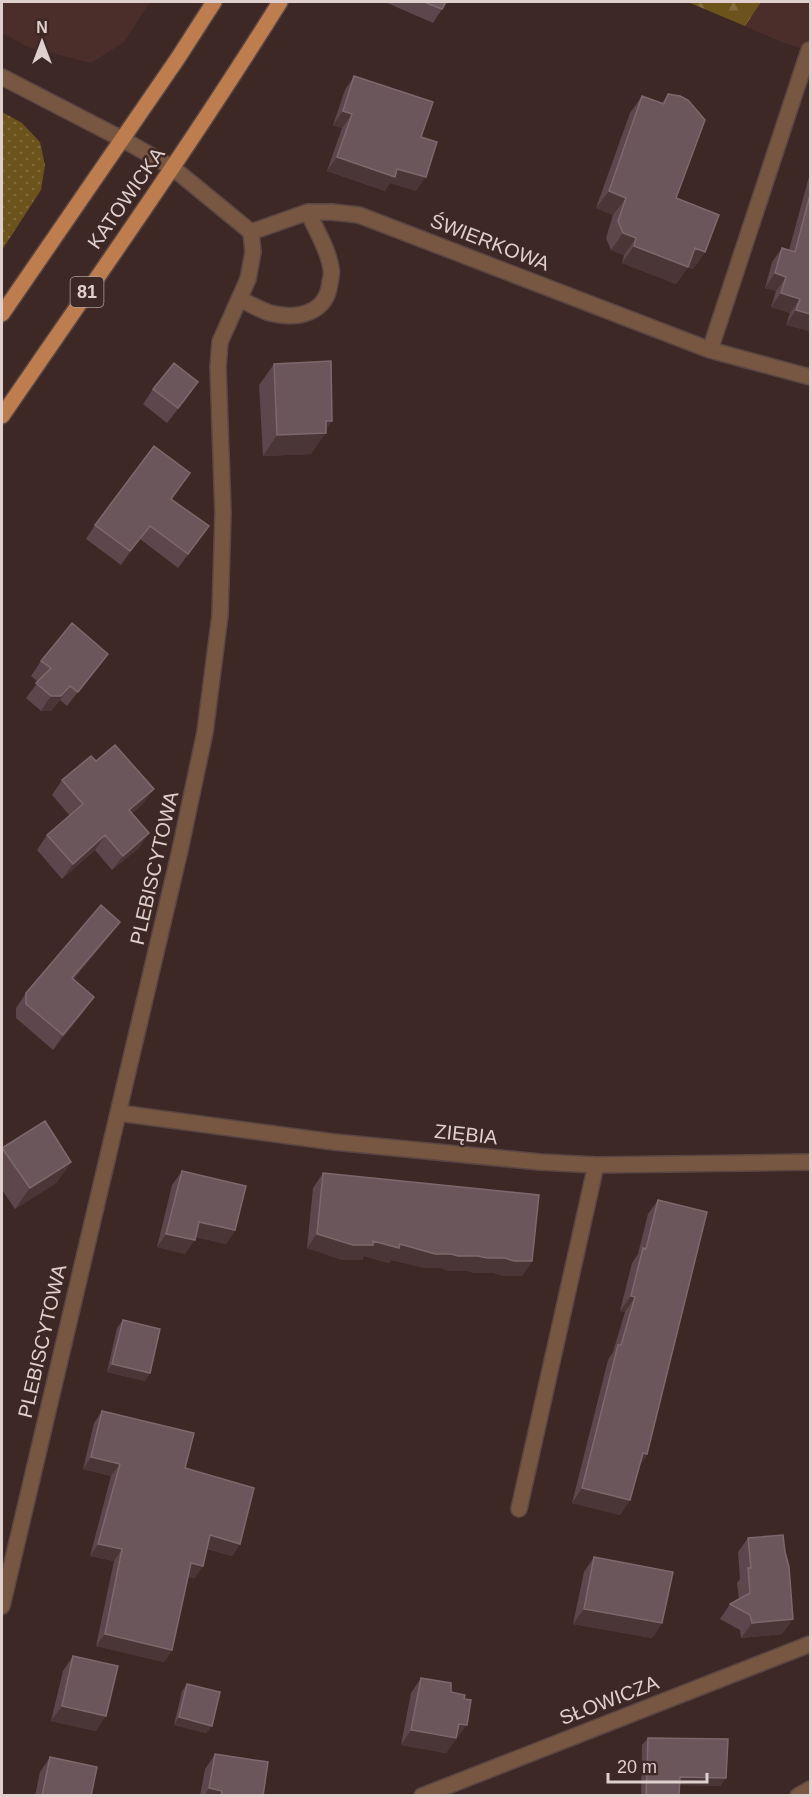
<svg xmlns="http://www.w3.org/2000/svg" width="812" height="1797" viewBox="0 0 812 1797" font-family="Arial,sans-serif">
<defs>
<pattern id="grass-dots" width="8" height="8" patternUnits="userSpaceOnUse" patternTransform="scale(1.5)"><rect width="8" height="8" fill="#6c531c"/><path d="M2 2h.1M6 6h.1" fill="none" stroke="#816b3c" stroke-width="1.8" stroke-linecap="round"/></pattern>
<pattern id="forest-firs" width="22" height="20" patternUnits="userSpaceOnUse" patternTransform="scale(1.5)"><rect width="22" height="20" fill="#6c531c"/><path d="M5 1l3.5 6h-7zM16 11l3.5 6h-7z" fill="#816b3c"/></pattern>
</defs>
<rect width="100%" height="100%" fill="#3d2825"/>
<path fill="#4b2e2a" d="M2 2H150L124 42 91 63 28 47 2 33Z
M688 2H810V51L784 43Z"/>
<path fill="url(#grass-dots)" d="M2 112 22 123 40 142 45 165 41 190 2 250Z"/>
<path fill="url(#forest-firs)" d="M688 2H761L745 26Z"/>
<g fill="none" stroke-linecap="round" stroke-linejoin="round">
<defs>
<path id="minor" d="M2 77 122 139 173 168 251 232 253 252 248 279 220 342 218 367 223 513 220 615 205 732 180 850 2 1606
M251 232 308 212H332L359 215 710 350 810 377
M240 299C250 304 260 310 270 313 297 320 327 314 330 282 331 278 332 272 331 268 328 249 316 230 308 212
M710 350 809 50
M119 1113 334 1142 540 1162 596 1165 810 1162
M519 1509 596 1165
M422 1796 810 1644
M798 1796 810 1789"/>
<path id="major" d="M2 314 178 58 214 2
M2 416C96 279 192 143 280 2"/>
</defs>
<use href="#minor" stroke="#5a4643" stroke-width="18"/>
<use href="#major" stroke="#5a4643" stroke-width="18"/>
<use href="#minor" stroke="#775741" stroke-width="15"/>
<use href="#major" stroke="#be7d4f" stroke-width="15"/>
</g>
<path fill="#5d474d" d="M385 2H446L442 9 433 23Z
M354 76 421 137 416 191 390 183 385 191 327 171 342 128 333 125 345 90Z
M668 94 676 198 705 252 693 269 688 267 676 284 622 263 624 255 611 250 606 238 613 215 596 208 630 113 642 96 662 103Z
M810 173V331L786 325 790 313 771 307 776 291 765 288 772 262 782 248 789 250Z
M274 364 326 430 311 454 263 456 259 385Z
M153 389 188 397 167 423 143 404Z
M171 499 199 540 178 568 140 539 121 565 86 539 95 525Z
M41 661 97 668 67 706 60 700 51 711H41L26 698 38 682 31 676Z
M96 761 143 804 132 813 139 848 112 870 95 850 62 879 37 850 47 835 70 816 52 795 62 780Z
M109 936 74 979 94 997 84 1011 53 1050 16 1018V1008L26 993Z
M2 1148 71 1162 56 1183 15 1209 2 1190Z
M182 1171 235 1230 226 1244 196 1237 185 1254 157 1247 172 1185Z
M323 1173 532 1261 522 1276H503L494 1273H476L467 1271H448L441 1268H425L391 1260 389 1263 364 1256 362 1260H342L307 1248 313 1188Z
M658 1200 647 1454 640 1465 630 1500 620 1515 572 1503 608 1360 613 1352 625 1312 620 1311 632 1263 638 1254 648 1214Z
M123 1320 150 1373 145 1381 107 1372 117 1328Z
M102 1411 185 1468 240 1544 232 1556 207 1549 195 1578 188 1577 172 1650 164 1662 96 1646 114 1561 90 1556 111 1476 83 1469 94 1423Z
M748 1538 793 1619 782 1634 741 1638 740 1630 720 1619 730 1604 739 1599 737 1583 740 1579 738 1552Z
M594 1557 662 1623 652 1638 573 1624 584 1572Z
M73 1656 96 1731 51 1721 63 1671Z
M421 1678 451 1692 456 1739H455L446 1753 401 1745 411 1693Z
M187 1684 212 1726 206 1733 174 1725 182 1691Z
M648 1738 726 1778 720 1786 679 1785V1796H641L642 1745Z
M215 1754 263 1796H200L205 1769Z
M50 1757 91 1796H35L40 1772Z"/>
<path fill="#4a3537" d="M343 111 352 114 342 128 333 125Z
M337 157 397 169 426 177 416 191 390 183 385 191 327 171Z
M609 191 626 198 613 215 596 208Z
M623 233 636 238 624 255 611 250Z
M634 246 695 248 705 252 693 269 688 267 676 284 622 263Z
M775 273 786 277 776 291 765 288Z
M781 293 800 299 790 313 771 307Z
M796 310 810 314V331L786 325Z
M198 382 188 397 167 423 178 408Z
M326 421H332L324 433H326L311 454 263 456 277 435Z
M150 526 140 539 121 565 130 551Z
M70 686 60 700 51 711H41L51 696Z
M154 789 143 804 119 825 129 810Z
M149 833 139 848 112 870 123 856Z
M105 835 95 850 62 879 73 864Z
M120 922 109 936 62 993 72 978Z
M94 997 84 1011 53 1050 63 1035Z
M71 1162 56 1183 15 1209 30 1188Z
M199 1222 235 1230 226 1244 190 1235Z
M166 1234 195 1240 185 1254 157 1247Z
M317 1234 400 1244 451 1254 532 1261 522 1276H503L494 1273H476L467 1271H448L441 1268H425L391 1260 389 1263 364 1256 362 1260H342L307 1248Z
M631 1296 635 1297 625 1312 620 1311Z
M112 1364 150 1373 145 1381 107 1372Z
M643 1453 647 1454 637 1469Z
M91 1457 120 1464 111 1476 83 1469Z
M582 1488 630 1500 620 1515 572 1503Z
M210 1535 240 1544 232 1556 201 1547Z
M98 1544 122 1549 114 1561 90 1556Z
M191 1563 203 1566 195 1578 182 1575Z
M584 1609 662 1623 652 1638 573 1624Z
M793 1619 782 1634 741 1638 752 1623Z
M105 1634 172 1650 164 1662 96 1646Z
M62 1706 106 1716 96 1731 51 1721Z
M179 1717 212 1726 206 1733 174 1725Z
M459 1724 467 1725 446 1753 401 1745 411 1730Z
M680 1777 726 1778 720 1786 674 1785Z
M209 1788 222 1791 219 1796H204Z"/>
<path fill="#6b565b" stroke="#7d696d" stroke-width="1.5" d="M424 2H446L442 9Z
M354 76 433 102 421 137 437 142 426 177 397 169 395 177 337 157 352 114 343 111Z
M668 94 680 96 688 100 705 120 676 198 719 215 705 252 695 248 688 267 634 246 636 238 623 233 618 221 626 198 609 191 642 96 664 104Z
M810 195V314L796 310 800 299 781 293 786 277 775 273 782 248 795 252Z
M331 361 332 421H326V433L277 435 274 364Z
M174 363 198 382 178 408 153 389Z
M154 446 190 473 171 499 209 526 188 554 150 526 130 551 95 525Z
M72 623 108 654 78 692 70 686 61 696H51L36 683 51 668 41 661Z
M115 745 154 789 129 810 149 833 123 856 105 835 73 864 47 835 83 804 62 780 91 756 96 761Z
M101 905 120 922 72 978 94 997 63 1035 26 1004V993Z
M45 1121 71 1162 30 1188 2 1148Z
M182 1171 246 1186 235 1230 199 1222 195 1240 166 1234Z
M323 1173 539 1195 532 1261H514L505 1258H487L478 1256H458L451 1254H435L400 1244 399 1248 373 1241V1245H353L317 1234Z
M658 1200 707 1212 647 1454 643 1453 630 1500 582 1488 618 1345H621L635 1297 631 1296 643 1248 646 1249Z
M123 1320 160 1329 150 1373 112 1364Z
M102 1411 194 1433 185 1468 254 1488 240 1544 210 1535 203 1566 191 1563 172 1650 105 1634 122 1549 98 1544 120 1464 91 1457Z
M783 1535 785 1552 789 1567 793 1619 752 1623 750 1615 730 1604 750 1593 748 1568H751L748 1538Z
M594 1557 673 1572 662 1623 584 1609Z
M73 1656 118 1666 106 1716 62 1706Z
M421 1678 451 1683V1692L465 1695 464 1699 471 1700 467 1725 459 1724 456 1738 411 1730Z
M187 1684 220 1692 212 1726 179 1717Z
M648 1738 728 1739 726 1778 680 1777 679 1796H646Z
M215 1754 268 1762 263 1796H221L222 1791 209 1788Z
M50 1757 97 1767 91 1796H42Z"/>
<g text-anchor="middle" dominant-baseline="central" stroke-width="5" stroke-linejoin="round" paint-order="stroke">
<rect fill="#3d2825" stroke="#ae9e9b" stroke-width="1.5" x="70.5" y="277" width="33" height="30" rx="4.5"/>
<g font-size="18" font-weight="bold" fill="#dfd0ce">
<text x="87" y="292">81</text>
</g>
<g font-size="20" fill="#dfd0ce" stroke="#3d2825">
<text transform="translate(126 198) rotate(-55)">KATOWICKA</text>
<text transform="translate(490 242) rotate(21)">ŚWIERKOWA</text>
<text transform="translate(154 868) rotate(-77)">PLEBISCYTOWA</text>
<text transform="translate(466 1134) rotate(6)">ZIĘBIA</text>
<text transform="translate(42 1341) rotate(-77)">PLEBISCYTOWA</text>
<text transform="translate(609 1700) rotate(-21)">SŁOWICZA</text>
</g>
</g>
<rect width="812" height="1797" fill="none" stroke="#dfd0ce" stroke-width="6"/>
<g transform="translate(42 42)" stroke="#3d2825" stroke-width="4.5" paint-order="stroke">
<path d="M0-4.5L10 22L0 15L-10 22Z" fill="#dfd0ce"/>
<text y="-9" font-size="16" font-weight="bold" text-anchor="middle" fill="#dfd0ce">N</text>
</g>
<path d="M608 1773v9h99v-9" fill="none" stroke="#dfd0ce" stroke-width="3"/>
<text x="617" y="1773" font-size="18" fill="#dfd0ce" stroke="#3d2825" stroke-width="4.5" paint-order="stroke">20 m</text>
</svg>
